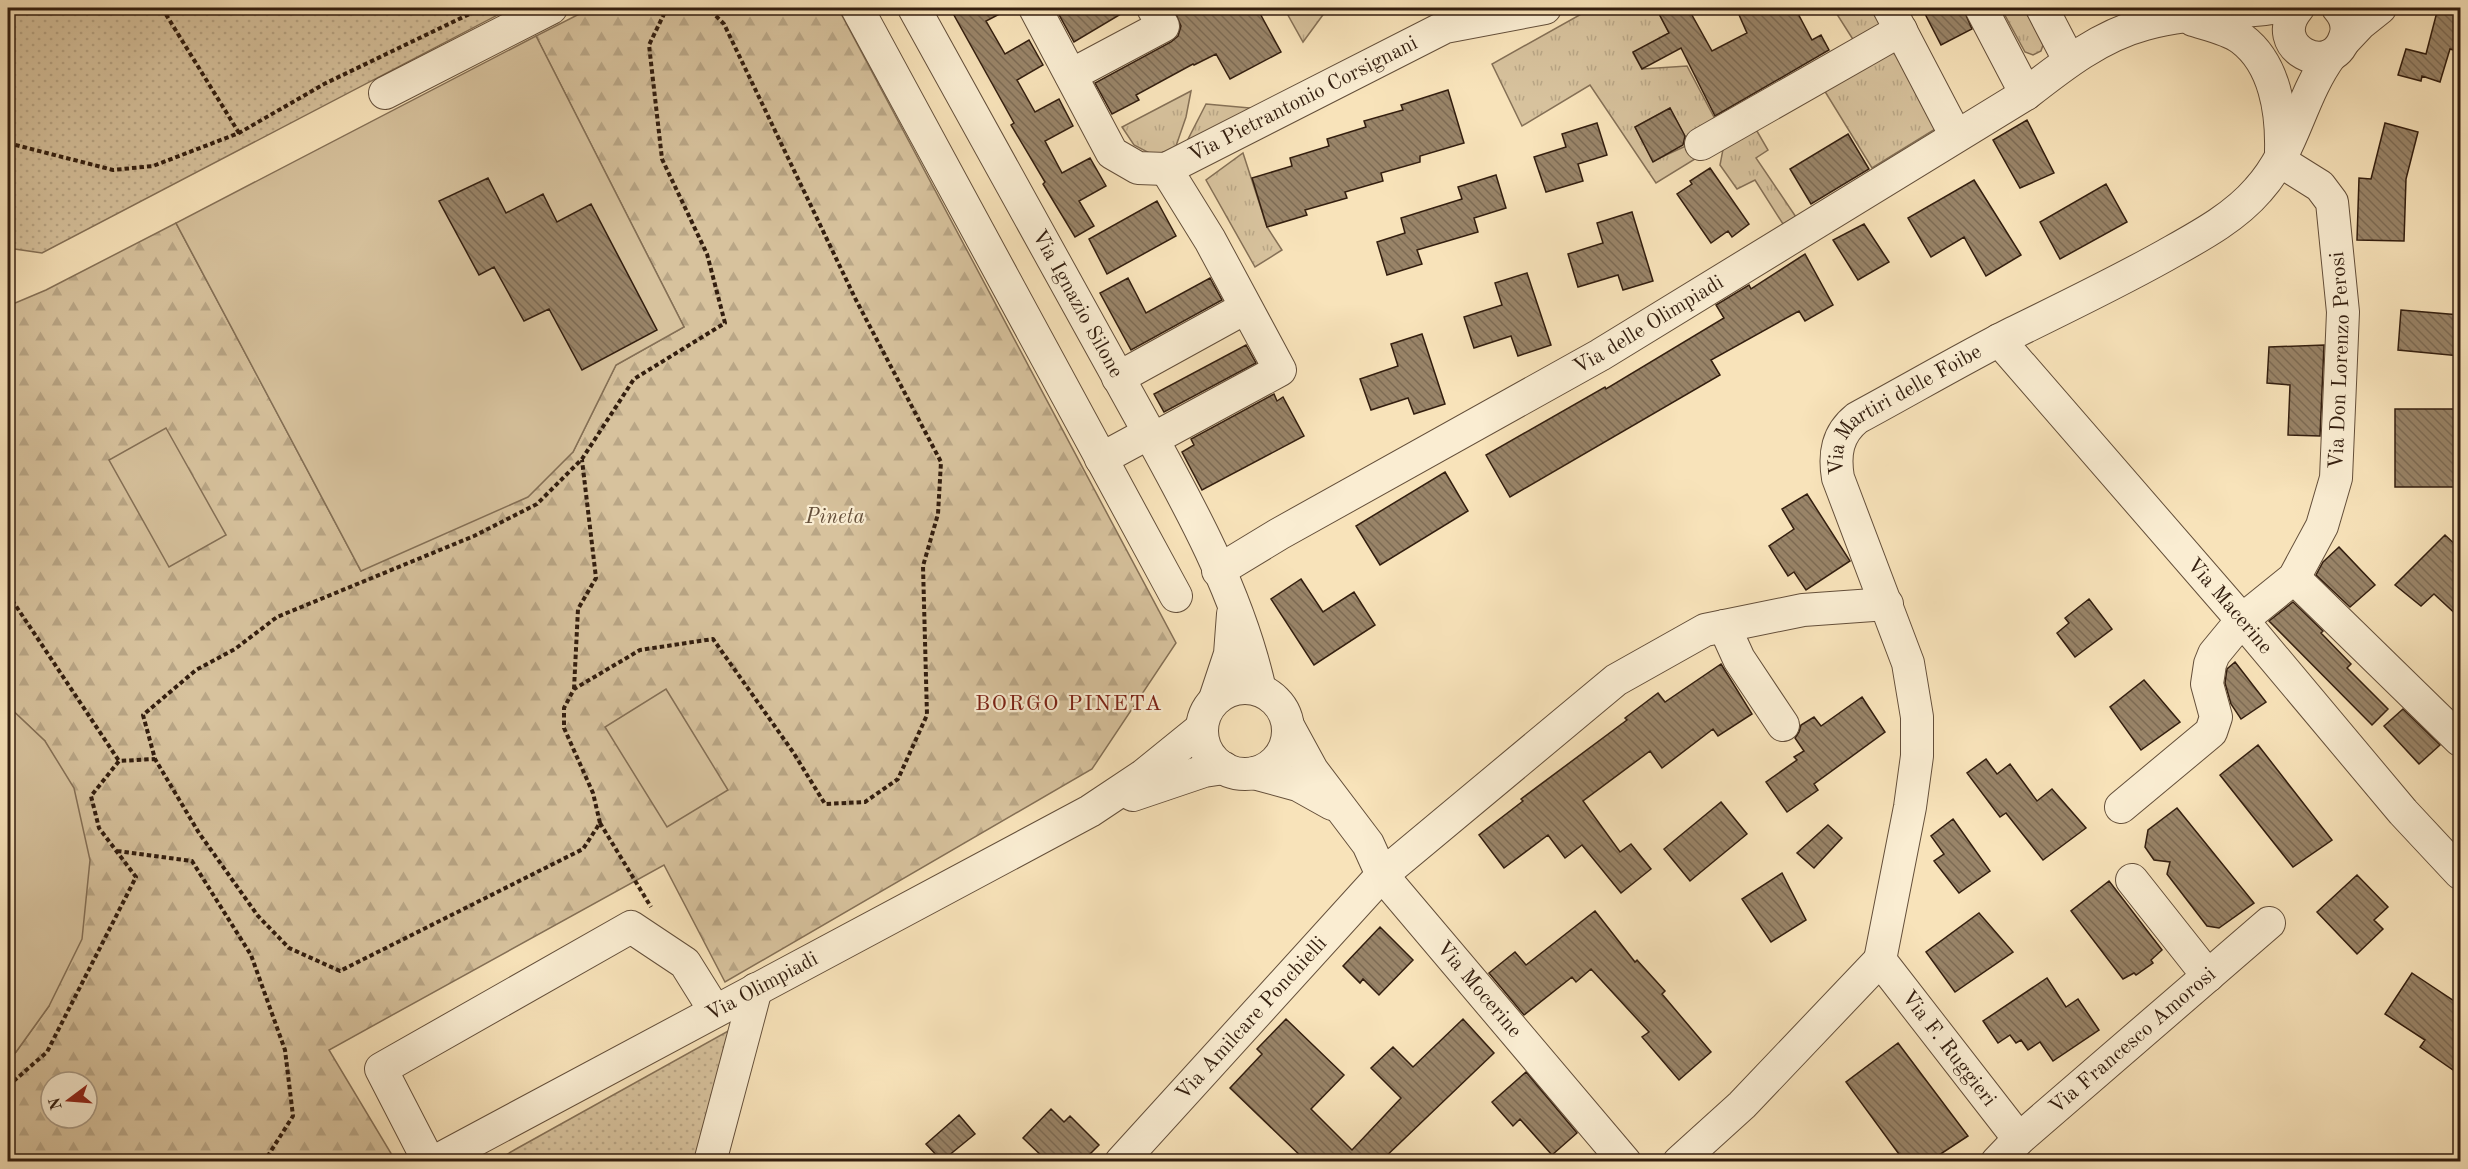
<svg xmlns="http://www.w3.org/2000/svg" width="2468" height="1169" viewBox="0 0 2468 1169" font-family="'Old Standard TT',serif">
<defs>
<pattern id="grass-tufts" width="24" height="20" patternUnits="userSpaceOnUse" patternTransform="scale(1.5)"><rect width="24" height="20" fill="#d7c29d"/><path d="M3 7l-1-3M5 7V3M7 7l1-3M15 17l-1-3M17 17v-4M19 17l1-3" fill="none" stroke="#b9a686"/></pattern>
<pattern id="forest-firs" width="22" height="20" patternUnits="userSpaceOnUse" patternTransform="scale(1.5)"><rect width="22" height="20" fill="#d7c29d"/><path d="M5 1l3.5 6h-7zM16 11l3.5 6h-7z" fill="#b9a686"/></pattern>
<pattern id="park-dots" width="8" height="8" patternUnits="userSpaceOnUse" patternTransform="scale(1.5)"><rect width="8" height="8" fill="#d7c29d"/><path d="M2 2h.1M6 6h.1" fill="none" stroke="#b9a686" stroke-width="1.8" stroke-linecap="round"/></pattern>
<pattern id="building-back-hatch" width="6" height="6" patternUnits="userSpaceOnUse" patternTransform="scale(1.5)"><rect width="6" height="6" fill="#998468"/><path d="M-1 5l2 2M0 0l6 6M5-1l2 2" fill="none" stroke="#7d6b54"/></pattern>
</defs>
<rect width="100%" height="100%" fill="#f8e3ba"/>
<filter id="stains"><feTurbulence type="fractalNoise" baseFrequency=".00333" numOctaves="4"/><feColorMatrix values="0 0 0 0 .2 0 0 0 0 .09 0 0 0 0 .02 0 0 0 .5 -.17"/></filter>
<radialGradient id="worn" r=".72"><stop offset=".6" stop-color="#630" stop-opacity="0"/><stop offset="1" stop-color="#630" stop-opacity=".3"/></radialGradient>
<path fill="url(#grass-tufts)" stroke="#857056" stroke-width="1.5" d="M1284 8H1328L1303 42Z
M1592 8H1656L1669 33 1633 53 1642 69 1687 66 1715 119 1688 142 1670 108 1635 127 1653 161 1688 145 1695 159 1656 183 1590 85 1522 126 1492 64Z
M1833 8H1874L1884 26 1854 41Z
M2001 8H2024L2041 40 2043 45 2041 51 2033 55 2025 52Z
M1897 49 1937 128 1872 168 1821 85Z
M1191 91 1186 117 1175 149 1153 155 1134 145 1122 127Z
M1206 104 1250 108 1183 149Z
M1754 126 1768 150 1756 158 1796 217 1783 224 1755 180 1737 189 1720 165 1724 144Z
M1243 153 1267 227 1282 250 1255 267 1206 180Z"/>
<path fill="url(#forest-firs)" stroke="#857056" stroke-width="1.5" fill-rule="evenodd" d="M591 8H838L1176 643 1092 769 725 982 664 865 329 1050 392 1155 383 1161 8 1162V1059L16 1052 49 1006 45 741 8 706V306L46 290 176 223 361 571 573 452 616 365 684 327 536 36ZM51 1082H87V1118H51Z"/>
<path fill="url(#park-dots)" stroke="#857056" stroke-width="1.5" d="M8 8H511L42 253 8 248Z
M748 1020 710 1161 494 1162 516 1149Z"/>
<path fill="#d7c29d" stroke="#857056" stroke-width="1.5" d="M536 36 684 327 616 365 573 452 528 497 361 571 176 223Z
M166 428 226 535 169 567 109 460Z
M666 689 728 790 667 827 605 727Z
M8 706 45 741 74 788 90 860 82 939 49 1006 16 1052 8 1059Z"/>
<path fill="url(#building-back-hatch)" stroke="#331e0f" stroke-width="1.5" d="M950 8H1011L986 21 1005 54 1029 40 1043 65 1017 80 1035 112 1059 99 1073 126 1045 141 1062 173 1090 158 1106 186 1079 201 1094 226 1075 237 1043 184 1045 182 1011 125 1014 123Z
M1064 8H1131L1074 42 1057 11Z
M1173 8H1257L1281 52 1230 79 1216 54 1194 65 1193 64 1136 95 1139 100 1112 114 1095 83 1171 42 1178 36 1181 26Z
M1656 8H1688L1712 51 1747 33 1736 8H1795L1812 40 1821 35 1829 50 1715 116 1681 48 1642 69 1633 52 1669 33Z
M1922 8H1963L1972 29 1941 45Z
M2438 8H2460V52L2450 49 2440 82 2422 76 2421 81 2398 75 2406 49 2426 54Z
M1448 90 1464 143 1420 156V162L1381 173 1383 181 1345 192 1347 198 1305 210 1307 215 1267 227 1252 178 1292 166 1290 158 1329 146 1327 139 1366 127 1364 121 1403 110 1401 105Z
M1670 108 1685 136 1683 145 1653 162 1635 127Z
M2027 120 2054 173 2020 188 1993 140Z
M1597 123 1607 155 1578 164 1583 181 1546 192 1534 157 1566 147 1562 134Z
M2385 123 2418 132 2406 179 2404 241 2357 240 2359 178 2371 179Z
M1848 134 1869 169 1811 204 1790 169Z
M1710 168 1749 224 1732 237 1728 231 1711 243 1677 194 1692 184 1690 181Z
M1496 175 1506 208 1474 218 1478 232 1417 250 1422 264 1387 275 1377 242 1405 233 1401 218 1462 199 1458 187Z
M488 178 506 213 543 194 557 222 591 204 657 330 582 370 549 309 524 321 494 267 479 275 439 201Z
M1974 180 2021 255 1986 276 1964 237 1931 257 1908 218Z
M2106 184 2127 222 2060 259 2040 222Z
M1157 201 1176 236 1107 274 1089 239Z
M1632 212 1653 281 1623 290 1618 275 1578 287 1568 254 1603 243 1597 223Z
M1864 224 1889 262 1858 280 1833 240Z
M1805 254 1833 305 1805 321 1799 311 1711 360 1720 375 1510 497 1486 455 1605 387 1606 389 1724 318 1716 305 1749 285 1751 289Z
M1527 273 1551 345 1518 356 1511 336 1474 348 1464 317 1502 305 1495 283Z
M1128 278 1146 313 1210 278 1222 300 1131 350 1100 293Z
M2401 310 2460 315V356L2398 350Z
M1422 334 1445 404 1414 414 1408 398 1371 410 1360 379 1398 366 1391 344Z
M1246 345 1256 363 1164 412 1154 394Z
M2324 345 2320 436 2288 435 2290 385 2267 383 2269 347Z
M1274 394 1277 401 1283 397 1304 436 1202 490 1182 452 1194 445 1191 439Z
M2395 409H2460V487H2395Z
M1445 472 1468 511 1380 565 1356 526Z
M1807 494 1850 561 1806 590 1794 572 1788 576 1769 546 1794 529 1782 509Z
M2445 535 2460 549V618L2434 594 2421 606 2395 585Z
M2339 547 2375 585 2350 607 2316 575 2323 562Z
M1301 579 1323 612 1354 592 1375 625 1314 665 1271 599Z
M2089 599 2112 629 2075 657 2057 633 2069 623 2065 618Z
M2293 602 2323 631 2321 633 2351 664 2347 668 2388 709 2372 725 2269 621Z
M2235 662 2266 702 2241 719 2231 704 2225 683 2227 669Z
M1721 664 1752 714 1718 736 1713 729 1662 768 1650 751 1583 801 1620 852 1631 844 1651 869 1621 893 1582 845 1565 858 1548 835 1504 868 1479 835 1523 801 1521 799 1627 720 1625 718 1658 693 1665 702Z
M2144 680 2180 722 2141 750 2110 707Z
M1862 697 1885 732 1814 784 1818 790 1787 812 1766 782 1797 760 1794 757 1804 751 1795 738 1799 732 1801 725 1814 717 1821 726Z
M2403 709 2440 745 2419 764 2384 726Z
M2258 745 2332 840 2293 867 2220 775Z
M1986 759 1997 774 2010 764 2037 801 2052 789 2086 828 2043 860 2006 813 2000 817 1967 773Z
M1721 802 1747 834 1690 881 1664 849Z
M2177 808 2254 903 2219 928 2207 926 2167 874 2170 862 2154 860 2145 847 2148 830Z
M1953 819 1990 871 1959 893 1934 861 1944 854 1931 836Z
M1828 825 1842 838 1814 868 1797 853Z
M1782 873 1806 920 1771 942 1742 899Z
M2357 875 2388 907 2374 920 2383 929 2357 954 2317 912Z
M2109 881 2162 950 2151 960 2153 963 2136 975 2134 973 2123 979 2071 911Z
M1595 911 1635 962 1637 960 1665 991 1662 994 1711 1052 1679 1080 1642 1037 1649 1032 1591 969 1576 982 1572 977 1524 1015 1489 973 1515 952 1526 965Z
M1979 913 2013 952 1955 992 1926 952Z
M1380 927 1413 960 1379 995 1363 979 1360 983 1343 966Z
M2412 973 2460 1005V1059L2453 1070 2420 1047 2425 1040 2385 1014Z
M2047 978 2066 1007 2078 999 2099 1030 2053 1061 2040 1042 2028 1050 2021 1040 2016 1043 2010 1035 1998 1043 1983 1021Z
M1286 1019 1344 1075 1311 1109 1352 1150 1401 1098 1371 1068 1393 1047 1413 1067 1463 1019 1494 1053 1381 1161H1306L1230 1088 1262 1054 1257 1049Z
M1898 1043 1968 1136 1930 1161H1904L1846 1082Z
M1526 1072 1577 1133 1552 1155 1520 1119 1513 1126 1492 1102Z
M1051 1109 1064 1122 1070 1116 1099 1145 1083 1161H1047L1023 1138Z
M959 1115 975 1134 942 1161 926 1144Z"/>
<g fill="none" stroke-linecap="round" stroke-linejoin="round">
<defs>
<g id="minor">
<path d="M857 8 1176 596"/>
<path id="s1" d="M914 8C981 129 1048 251 1116 373 1171 474 1235 577 1260 690"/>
<path id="s2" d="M1035 8 1112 153 1138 168 1166 169 1445 27 1545 8"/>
<path d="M1889 8 1956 136"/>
<path d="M1981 8 2026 94"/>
<path d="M2042 8 2069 60"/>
<path d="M2298 8C2265 47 2331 81 2345 37 2349 26 2345 16 2338 8"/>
<path d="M2193 20C2209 25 2229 29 2242 39 2275 64 2282 112 2281 151"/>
<path d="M2344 41 2360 24 2380 8"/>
<path d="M1071 75 1163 26 1153 8"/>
<path d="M385 93 551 8"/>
<path d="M1701 144 1901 30"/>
<path id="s3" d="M1999 340 2242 620 2403 812 2460 873"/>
<path d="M1118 378 1245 308"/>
<path d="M1153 439 1280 370 1210 240 1166 169"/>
<path d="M1101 459 1149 433"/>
<path id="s4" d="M1218 571 1279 534 1600 355 2026 94C2063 65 2100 36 2145 24 2187 12 2231 14 2273 8"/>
<path d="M2294 578 2460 740"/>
<path d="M1724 626 1739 659 1783 725"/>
<circle cx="1245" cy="731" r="43"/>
<path d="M1215 699 1230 654 1233 614"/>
<path id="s5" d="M1288 726 1312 770 1368 844 1382 875 1625 1162"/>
<path d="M1254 773 1298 785 1332 804"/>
<path d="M1133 795 1204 771 1224 768"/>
<path id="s6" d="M2121 807 2211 732 2216 717 2207 684 2210 664 2214 654 2242 620 2294 578 2322 526 2336 478 2343 312 2332 202 2320 186 2280 161"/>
<path d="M2132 880 2208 976"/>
<path id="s7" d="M1880 960 1910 807 1917 756V717L1908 663 1838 478C1834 454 1837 434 1857 418 1909 390 1960 360 2013 333 2064 308 2116 283 2166 255 2198 237 2234 218 2258 190 2295 149 2299 99 2331 55"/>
<path id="s8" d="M1880 960 2019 1139"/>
<path d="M429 1162 381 1069 631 927 685 963 715 1011"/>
<path id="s9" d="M434 1162 1090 811 1144 775 1202 728"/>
<path d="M710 1162 756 989"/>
<path id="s10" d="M1121 1162 1382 875 1616 680 1705 630 1803 610 1887 604"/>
<path d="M1679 1162 1742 1105 1880 960"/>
<path id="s11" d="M1997 1162 2019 1139 2269 923"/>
</g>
</defs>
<use href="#minor" stroke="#644f3a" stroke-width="34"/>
<path stroke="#331e0f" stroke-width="4" stroke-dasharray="4.5 3" stroke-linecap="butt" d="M162 8 239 133
M670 8 665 12 649 45 662 159 707 254 725 323 634 379 582 459 537 504 474 536 277 617 235 649 196 670 143 715 155 759 199 833 258 916 289 948 340 971 583 849 600 823 593 793 564 728V708L574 689 640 650 713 639 793 752 825 804 865 802 898 779 927 715 923 566 938 514 941 462 856 300 724 24 708 8
M8 143 113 170 153 166 239 133 324 84 482 8
M8 594 119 761
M574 689 578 609 596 578 582 460
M600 823 651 907
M117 851 192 861 251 955 285 1050 293 1116 264 1162
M8 1086 47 1052 136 877 99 828 91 796 119 761 155 759"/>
<use href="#minor" stroke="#faedd2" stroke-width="32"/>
</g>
<g text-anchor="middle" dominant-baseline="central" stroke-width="4.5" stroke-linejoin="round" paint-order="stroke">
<g font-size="21" fill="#331e0f" stroke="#faedd2">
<text stroke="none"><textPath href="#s2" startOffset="376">Via Pietrantonio Corsignani</textPath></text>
<text stroke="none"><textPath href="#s1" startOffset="338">Via Ignazio Silone</textPath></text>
<text stroke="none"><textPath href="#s4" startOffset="496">Via delle Olimpiadi</textPath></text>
<text stroke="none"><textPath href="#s6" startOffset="536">Via Don Lorenzo Perosi</textPath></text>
<text stroke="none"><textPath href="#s7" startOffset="604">Via Martiri delle Foibe</textPath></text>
<text stroke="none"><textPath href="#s3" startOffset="352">Via Macerine</textPath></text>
<text stroke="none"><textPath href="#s9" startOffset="372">Via Olimpiadi</textPath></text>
<text stroke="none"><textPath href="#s5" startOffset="327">Via Mocerine</textPath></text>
<text stroke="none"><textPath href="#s10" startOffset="194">Via Amilcare Ponchielli</textPath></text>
<text stroke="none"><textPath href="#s11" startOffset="182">Via Francesco Amorosi</textPath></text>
<text stroke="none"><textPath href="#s8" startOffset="112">Via F. Ruggieri</textPath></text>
</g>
<g font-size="21" font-style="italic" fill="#644f3a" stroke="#faedd2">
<text x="835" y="517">Pineta</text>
</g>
<g font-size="22" letter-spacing="1.5" fill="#7a1f14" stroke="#faedd2">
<text x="1069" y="704">BORGO PINETA</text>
</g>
</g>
<rect width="2468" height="1169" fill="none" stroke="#f8e3ba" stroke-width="30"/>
<rect x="9" y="9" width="2450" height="1151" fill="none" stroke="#331e0f" stroke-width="3"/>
<rect x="15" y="15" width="2438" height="1139" fill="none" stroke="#331e0f" stroke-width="1.5"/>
<g transform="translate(69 1100) rotate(254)"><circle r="28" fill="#faedd2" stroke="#aa9a84" stroke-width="1.5"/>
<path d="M0-4.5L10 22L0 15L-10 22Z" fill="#8f2418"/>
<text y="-9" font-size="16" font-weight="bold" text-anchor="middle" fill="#331e0f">N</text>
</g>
<rect width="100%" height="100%" filter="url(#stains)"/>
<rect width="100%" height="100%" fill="url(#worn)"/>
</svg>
